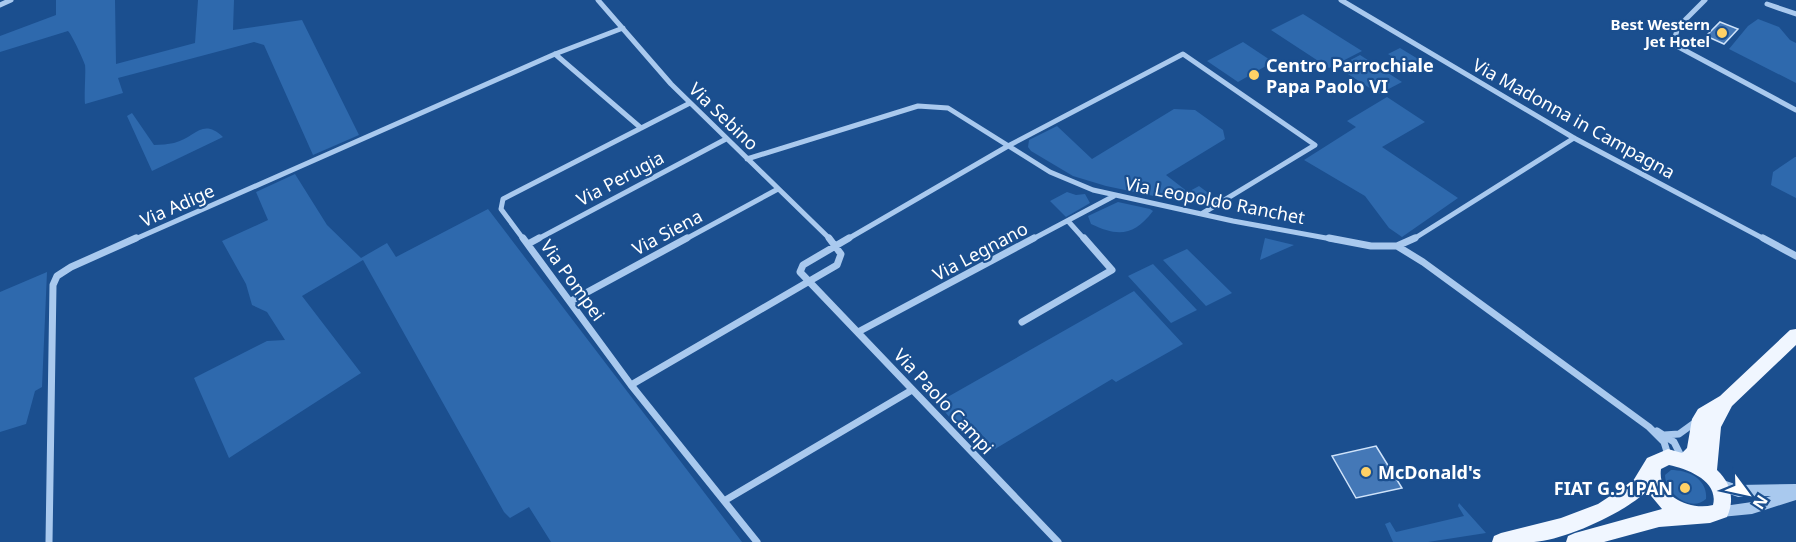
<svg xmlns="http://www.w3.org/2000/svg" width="1796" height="542" viewBox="0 0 1796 542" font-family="'Noto Sans',sans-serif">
<rect width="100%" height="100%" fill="#1b4f8f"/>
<path fill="#2e69ad" d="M56 0H115L116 64 195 43 198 0H234L233 30 302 20 359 135 313 155 264 45 254 42 118 78 123 93 85 104C84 94 86 71 85 65 83 59 72 35 68 31L0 52V36L56 15Z
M1303 14 1362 51 1329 68 1271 30Z
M1758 19 1779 27 1790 40 1796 43V83L1729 49 1748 26Z
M1243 42 1273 62 1238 82 1207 61Z
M1400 48 1428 65 1416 72 1388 54Z
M1360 55 1402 82 1379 94 1337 67Z
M1387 97 1425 122 1382 147 1458 198 1402 237 1389 228 1365 196 1304 160 1356 127 1347 121Z
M1174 109 1195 110 1223 130 1225 139 1166 175 1188 192 1199 186 1215 198 1187 203 1106 186 1073 176 1031 151 1028 147 1029 140 1057 126 1092 159Z
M132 113 154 145C161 145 168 144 174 143 195 138 202 117 223 137L152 171 127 116Z
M1795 157H1796V198L1771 185 1773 172Z
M295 174 327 225 361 258 387 243 396 257 488 209 742 542H551L529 507 510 518 504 512 363 260 302 296 361 373 229 458 194 378 267 341 285 340 267 312 252 305 246 284 222 241 268 220 256 192Z
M1067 192 1076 195 1085 194 1090 203 1066 217 1050 201Z
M1118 202 1150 209 1153 211C1134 236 1118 237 1091 224L1088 216Z
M1265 238 1294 245 1260 260Z
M1187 249 1232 293 1206 306 1163 260Z
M1153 264 1197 310 1171 323 1128 276Z
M47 272 42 387 35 391 26 424 0 432V292Z
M1134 291 1183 344 1116 382 1112 379 995 449 971 423 960 429 937 403Z
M1671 470C1688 470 1708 479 1706 499 1691 513 1665 493 1665 475Z
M1459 503 1486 533 1428 542H1393L1385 524 1390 522 1396 532 1464 516 1458 506Z"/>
<path fill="#4478b7" stroke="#cfe3fa" stroke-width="1.5" d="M1720 22 1738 29 1724 44 1706 36Z
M1376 446 1402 488 1356 498 1332 456Z"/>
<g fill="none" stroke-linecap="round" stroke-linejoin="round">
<path stroke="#a9c9ee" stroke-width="5" d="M598 0 671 84 831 240
M1341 0 1574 138 1766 240
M1705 0 1678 27 1673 44 1796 110
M1767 4 1796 14
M0 5 11 0
M555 54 641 128
M747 159 918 106 948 108 1050 172 1093 190 1233 221 1337 240
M1068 221 1085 240
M133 240 555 54 623 28
M524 240 501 209 503 199 690 103
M536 240 726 139
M684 240 778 189
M846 240 1008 146 1183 54 1315 145 1203 213
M1031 240 1114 196
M1412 240 1574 138"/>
<path stroke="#a9c9ee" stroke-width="7" d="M523 238 631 385 757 542
M849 238 803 265 800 272 1058 542
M1329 238 1371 246H1397L1423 262 1649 427 1664 442 1668 455
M1763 238 1796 256
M528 244 539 238
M1397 246 1415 238
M571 301 687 238
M1022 322 1112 270 1084 238
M858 332 1034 238
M631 385 837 265 841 254 829 238
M1657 431 1674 442 1682 458
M1664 435 1679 434 1697 421
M724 501 912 390
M49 542 53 285 57 276 71 267 136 238"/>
<path fill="#a9c9ee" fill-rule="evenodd" d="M1717 478 1738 485 1796 484V500L1752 514 1721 517 1717 515 1715 511 1717 507 1752 502 1771 496 1738 497 1713 488 1711 484 1713 480Z"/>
<path fill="#f0f6ff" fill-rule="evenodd" d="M1796 329V345L1732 406 1721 427 1717 470C1731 483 1735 499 1727 517L1710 523 1659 527 1604 542H1566L1568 536 1575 533 1662 509 1647 491C1624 513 1565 540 1534 542 1520 542 1506 542 1492 542L1494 536 1501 533 1561 518 1598 504 1633 481 1647 458 1668 449 1682 453 1687 448 1692 419 1698 409 1720 396 1790 330ZM1669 465C1688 469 1719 481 1713 505 1690 511 1657 496 1661 469Z"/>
</g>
<g fill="#ffd166" stroke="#1b4f8f" stroke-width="2">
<circle cx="1722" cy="33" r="6"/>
<circle cx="1254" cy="75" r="6"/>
<circle cx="1366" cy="472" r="6"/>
<circle cx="1685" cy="488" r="6"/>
</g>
<g text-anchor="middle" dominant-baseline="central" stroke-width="4.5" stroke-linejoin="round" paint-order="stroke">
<g font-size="15" font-weight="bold" fill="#fff" stroke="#1b4f8f" text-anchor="end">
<text x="1710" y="24">Best Western<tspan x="1710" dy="17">Jet Hotel</tspan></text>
</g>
<g font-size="18" font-weight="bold" fill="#fff" stroke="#1b4f8f" text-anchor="start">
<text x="1266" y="65">Centro Parrochiale<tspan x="1266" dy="21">Papa Paolo VI</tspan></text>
<text x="1378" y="472">McDonald's</text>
<text x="1673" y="488" text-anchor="end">FIAT G.91PAN</text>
</g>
<g font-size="18" fill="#fff" stroke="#1b4f8f">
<text transform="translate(724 116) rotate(44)">Via Sebino</text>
<text transform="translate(1574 118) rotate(29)">Via Madonna in Campagna</text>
<text transform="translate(620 178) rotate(-28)">Via Perugia</text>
<text transform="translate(1215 200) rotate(11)">Via Leopoldo Ranchet</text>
<text transform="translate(177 205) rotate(-24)">Via Adige</text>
<text transform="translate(667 232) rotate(-28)">Via Siena</text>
<text transform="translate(980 251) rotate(-28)">Via Legnano</text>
<text transform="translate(573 280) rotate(54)">Via Pompei</text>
<text transform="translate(944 401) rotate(47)">Via Paolo Campi</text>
</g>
</g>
<g transform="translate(1748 494) rotate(123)" stroke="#1b4f8f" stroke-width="4.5" paint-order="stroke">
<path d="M0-4.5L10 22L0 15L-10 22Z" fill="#ffffff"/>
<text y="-9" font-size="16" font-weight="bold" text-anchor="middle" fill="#ffffff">N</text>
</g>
</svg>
